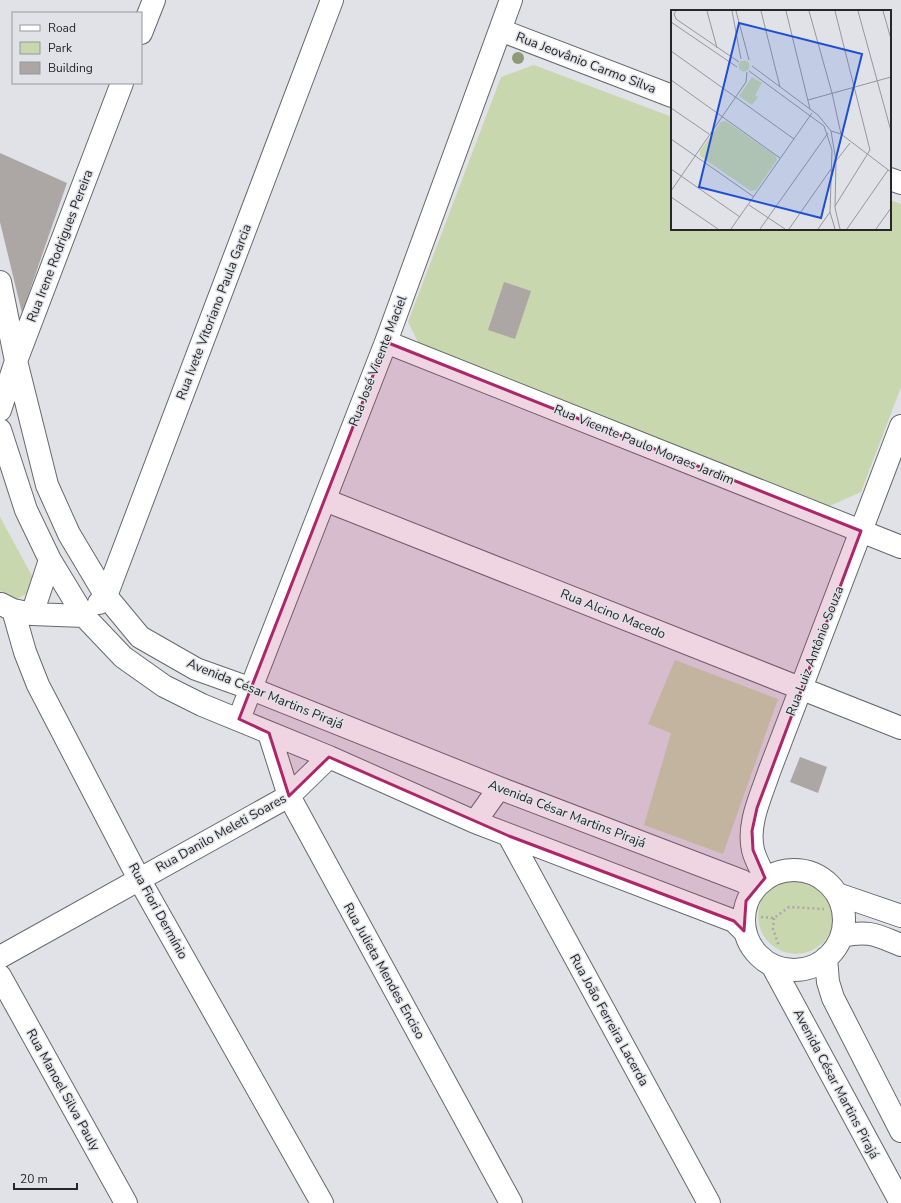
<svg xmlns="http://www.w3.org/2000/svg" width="901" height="1203" viewBox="0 0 901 1203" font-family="'Nunito Sans',sans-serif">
<rect width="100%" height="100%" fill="#e0e2e7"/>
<path fill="#c8d7ad" d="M534 65 672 117V229H890V200L901 204V387L861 492 825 508 423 352 408 322 501 77Z
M0 517 38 587 17 599 0 591Z
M675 660 778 699 723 854 644 825 671 733 648 724Z
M758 916a38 38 0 1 1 76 0a38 38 0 1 1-76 0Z"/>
<path fill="#aca6a5" d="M0 153 67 183 22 313 0 222Z
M504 282 531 291 515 339 488 330Z
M800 757 827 767 818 793 790 782Z"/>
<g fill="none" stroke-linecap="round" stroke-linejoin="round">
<defs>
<path id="minor" d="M500 30 672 96
M141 33 154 0
M890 179 901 183
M0 282 16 361 47 485 69 534 106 596 140 637 196 669 252 689 499 788 742 881 754 888
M386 342 901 547
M0 410 16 361 122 83
M0 430 26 510 50 560 84 616 123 657 164 686 202 705 329 757 475 822 734 921 744 931
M325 500 901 728
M99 603 106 596 332 0
M1 604 13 610 32 614 84 616
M13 610 25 652 38 685 139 879 322 1203
M32 614 50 560
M239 719 386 342 511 0
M269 733 289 796 511 1203
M475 822 499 788
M509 836 709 1203
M744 920a50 50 0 1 1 100 0a50 50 0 1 1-100 0Z
M765 878C761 869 755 859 753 850 747 824 761 796 769 772L901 426
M840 895 901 916
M842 936C869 930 876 935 901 945
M0 957 289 796 329 757
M826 958 828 982 833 998 901 1131
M772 965 901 1203
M0 976 126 1203"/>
</defs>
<use href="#minor" stroke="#67696d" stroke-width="24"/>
<path stroke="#a7a9ad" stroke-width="2.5" stroke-dasharray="2 3" stroke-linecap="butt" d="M761 917 774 918 789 907 824 909
M774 918 773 929 779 946"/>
<use href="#minor" stroke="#fff" stroke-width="22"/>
</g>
<circle fill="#8f9a78" cx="518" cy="58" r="6"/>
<path fill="#ae2669" fill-opacity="0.2" stroke="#ae2669" stroke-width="3" stroke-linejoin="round" d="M386 342 861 531 757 808 752 831 753 850 765 878 746 901 744 931 734 921 509 836 329 757 289 796 269 733 239 719Z"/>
<g text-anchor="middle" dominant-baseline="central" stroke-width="3" stroke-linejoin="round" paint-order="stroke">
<g font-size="13" fill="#272729" stroke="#e0e2e7">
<text transform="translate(586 63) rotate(21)">Rua Jeovânio Carmo Silva</text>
<text transform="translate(60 246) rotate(-69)">Rua Irene Rodrigues Pereira</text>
<text transform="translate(214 312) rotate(-69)">Rua Ivete Vitoriano Paula Garcia</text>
<text transform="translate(378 361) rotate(-69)">Rua José Vicente Maciel</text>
<text transform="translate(644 445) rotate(22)">Rua Vicente Paulo Moraes Jardim</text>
<text transform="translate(613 614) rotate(22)">Rua Alcino Macedo</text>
<text transform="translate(815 651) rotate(-69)">Rua Luiz Antônio Souza</text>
<text transform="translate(265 694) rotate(22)">Avenida César Martins Pirajá</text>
<text transform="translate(567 814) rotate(21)">Avenida César Martins Pirajá</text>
<text transform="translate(221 833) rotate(-29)">Rua Danilo Meleti Soares</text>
<text transform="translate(158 911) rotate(61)">Rua Fiori Dermínio</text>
<text transform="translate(384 971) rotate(61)">Rua Julieta Mendes Enciso</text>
<text transform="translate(609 1020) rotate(61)">Rua João Ferreira Lacerda</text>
<text transform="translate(836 1084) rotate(62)">Avenida César Martins Pirajá</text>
<text transform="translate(63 1090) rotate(61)">Rua Manoel Silva Pauly</text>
</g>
</g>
<g transform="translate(671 10)">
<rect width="220" height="220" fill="#e0e2e7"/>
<path d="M67.5 56a5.5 5.5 0 1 1 11 0a5.5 5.5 0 1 1-11 0ZM81 67 91 73 84 85 87 87 81 95 68 86ZM55 111 105 146 106 150 85 180 80 181 29 146V141L50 112Z" fill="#c8d7ad"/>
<path fill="none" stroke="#96979b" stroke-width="1" d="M5 1 3 4 5 9 68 52M36 1 46 38M61 1 70 49M65 1 78 50M90 1 109 77M115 1 139 99M138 1 161 83 170 124M187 1 220 121M212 1 220 29M0 12 66 57M0 41 123 129M81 56 147 105 160 121 165 151 164 198 169 219M78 61 153 116 161 140 159 202 164 219M0 70 109 148M137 90 220 67M0 98 38 124M160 121 170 124 220 162M0 129 83 187M165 151 179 133M0 159 69 207M0 181 75 72 76 62M0 187 47 219M78 195 114 219M164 196 199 140 164 1M60 219 141 103M89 219 157 123M118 219 160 159M147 219 159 202M176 219 217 160M205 219 220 198"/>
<path fill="#1d4ed8" fill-opacity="0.15" stroke="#1d4ed8" stroke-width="2" d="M68 13 191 44 150 208 28 177Z"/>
<rect width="220" height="220" fill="none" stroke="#272729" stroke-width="2"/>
</g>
<rect x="12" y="12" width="130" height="72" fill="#e0e2e7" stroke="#96979b"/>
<rect x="20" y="25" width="20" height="6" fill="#ffffff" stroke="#96979b"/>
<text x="48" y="32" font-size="12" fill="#272729">Road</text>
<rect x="20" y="42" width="20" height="12" fill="#c8d7ad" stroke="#96979b"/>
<text x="48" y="52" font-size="12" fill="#272729">Park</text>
<rect x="20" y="62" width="20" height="12" fill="#aca6a5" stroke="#96979b"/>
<text x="48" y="72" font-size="12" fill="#272729">Building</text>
<path d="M14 1183v6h63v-6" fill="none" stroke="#272729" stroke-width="2"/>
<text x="20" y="1183" font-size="12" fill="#272729" stroke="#e0e2e7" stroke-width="3" paint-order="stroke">20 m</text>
</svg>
